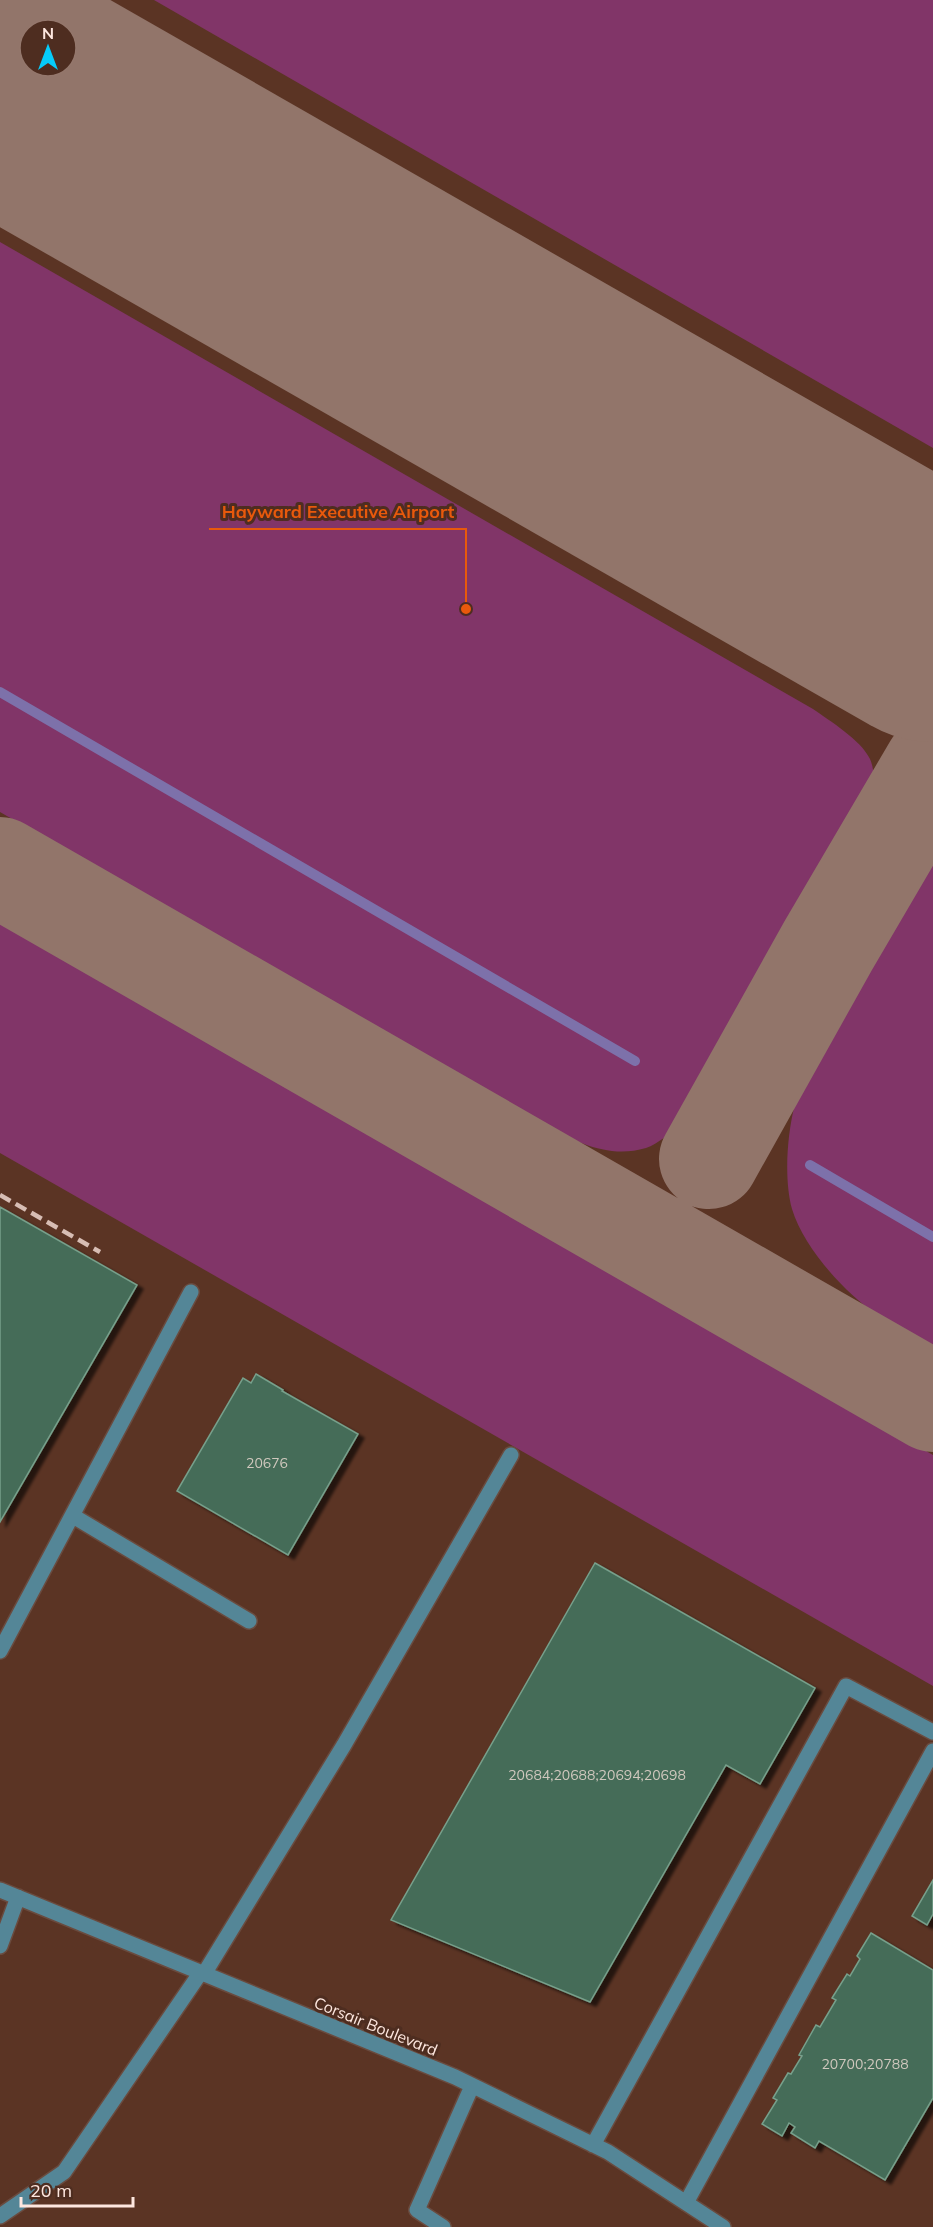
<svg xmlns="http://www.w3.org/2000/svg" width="933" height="2227" viewBox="0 0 933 2227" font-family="Mulish,sans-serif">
<defs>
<filter id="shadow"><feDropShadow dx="6" dy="4" stdDeviation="1.5" flood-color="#0009"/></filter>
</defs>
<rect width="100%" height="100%" fill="#4e2d20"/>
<path fill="#5b3424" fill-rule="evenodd" d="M0 0H933V2227H0ZM30 30H66V66H30Z"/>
<path fill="#813568" d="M154 0H933V448Z
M0 242 813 709C830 721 861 740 870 759 875 770 874 785 873 797L681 1125C671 1132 658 1144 646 1148 609 1159 578 1142 547 1128L0 812Z
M933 858V1348C915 1337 894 1328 877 1315 844 1292 804 1248 792 1209 784 1180 787 1137 794 1108 797 1095 804 1082 809 1069Z
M0 917 933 1455V1686L0 1153Z"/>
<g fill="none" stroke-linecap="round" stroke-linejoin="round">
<path stroke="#7d71aa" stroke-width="10" d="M0 692 635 1061
M810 1165 933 1237"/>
<path stroke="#92756a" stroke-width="100" d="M933 597 910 591 890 582 592 421 884 597C904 613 920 629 933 651
M0 867 933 1402
M709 1159 828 946 933 767"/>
<path stroke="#92756a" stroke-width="252" d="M0 82 933 616"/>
</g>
<path fill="#456c59" stroke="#77a08b" stroke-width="1.5" filter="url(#shadow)" d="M0 1207 137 1285 0 1522Z
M256 1374 283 1390 282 1391 358 1434 288 1555 177 1491 243 1378 251 1383Z
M595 1563 815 1688 760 1784 726 1765 590 2002 391 1920Z
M933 1880V1914L927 1925 912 1916Z
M871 1933 933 1970V2098L885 2180 819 2141 815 2148 791 2133 795 2127 789 2123 782 2136 762 2124 777 2100 773 2098 788 2073 791 2074 802 2056 799 2055 816 2025 820 2027 836 2000 832 1998 847 1974 850 1976 860 1959 857 1956Z"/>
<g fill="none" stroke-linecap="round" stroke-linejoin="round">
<defs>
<path id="minor" d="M73 1516 249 1621
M0 1651 191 1292
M0 1890 455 2077 608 2152 723 2227
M0 1946 18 1897
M204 1974 344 1745 511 1455
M593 2145 846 1686 933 1732
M686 2203 933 1751
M0 2216 64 2172 201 1972
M443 2227 417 2210 472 2086"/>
</defs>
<use href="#minor" stroke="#6a4b3f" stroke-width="18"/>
<use href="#minor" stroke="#548697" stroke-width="15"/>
<path stroke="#d7bdb4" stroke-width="4.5" stroke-dasharray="12 6" stroke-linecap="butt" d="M0 1195 100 1252"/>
</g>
<g text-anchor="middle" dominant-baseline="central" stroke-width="6" stroke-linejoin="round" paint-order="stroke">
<g font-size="14" fill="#d0c8be">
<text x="267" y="1463">20676</text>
<text x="597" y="1775">20684;20688;20694;20698</text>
<text x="865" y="2064">20700;20788</text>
</g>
<g font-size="16" fill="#fee7df" stroke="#4e2d20">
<text transform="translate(376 2026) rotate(22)">Corsair Boulevard</text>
</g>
</g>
<path fill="none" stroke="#e8590c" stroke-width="2" d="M466 609L466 529H209"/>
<circle fill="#e8590c" stroke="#4e2d20" stroke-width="2" cx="466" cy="609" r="6"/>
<g font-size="18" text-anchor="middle" font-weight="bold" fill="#e8590c" stroke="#4e2d20" stroke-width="6" stroke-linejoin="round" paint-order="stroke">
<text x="338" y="518">Hayward Executive Airport</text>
</g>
<g transform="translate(48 48)"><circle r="28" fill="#4e2d20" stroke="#94776c" stroke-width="1.5"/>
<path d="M0-4.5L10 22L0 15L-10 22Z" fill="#06cbf9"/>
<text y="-9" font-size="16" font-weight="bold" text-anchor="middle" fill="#fee7df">N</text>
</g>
<path d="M21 2197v9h112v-9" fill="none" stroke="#fee7df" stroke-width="3"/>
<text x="30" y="2197" font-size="18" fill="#fee7df" stroke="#4e2d20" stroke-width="4.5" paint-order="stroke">20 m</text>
</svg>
